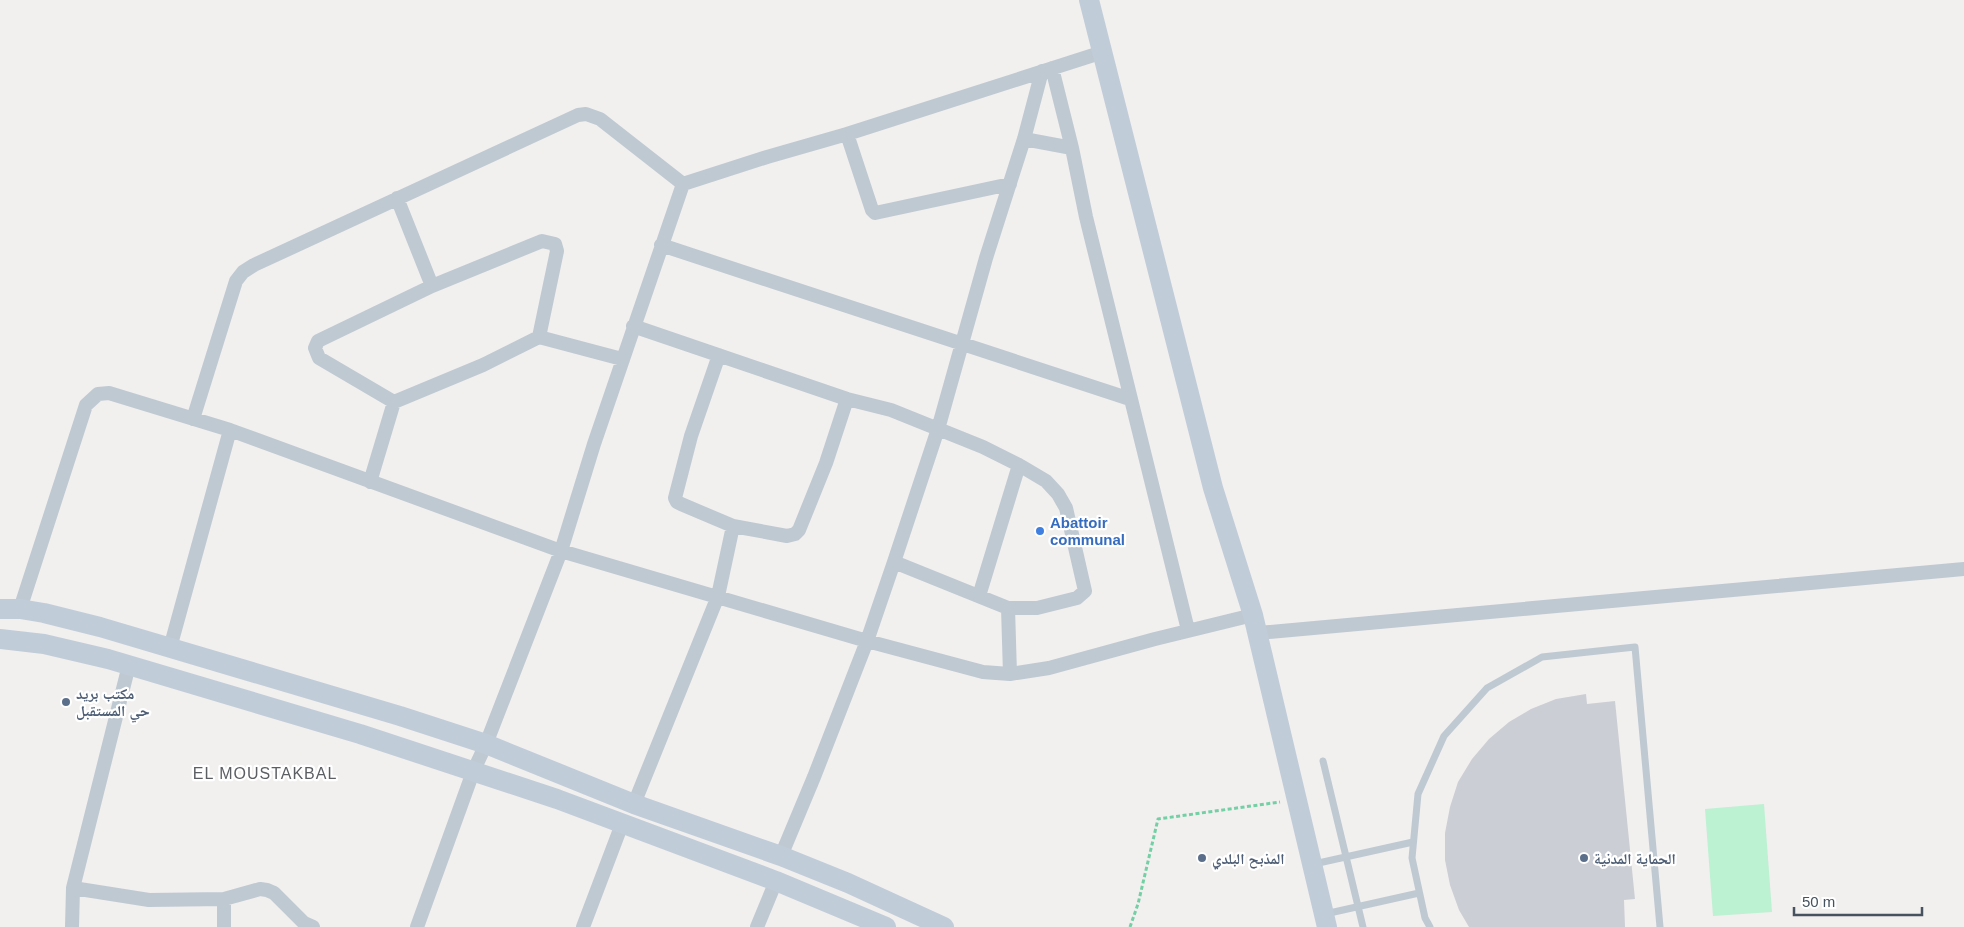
<svg xmlns="http://www.w3.org/2000/svg" width="1964" height="927" viewBox="0 0 1964 927" font-family="Helvetica,'Noto Naskh Arabic',sans-serif">
<rect width="100%" height="100%" fill="#f2efef"/>
<path fill="#bcf1d2" d="M1764 804 1772 912 1713 916 1705 809Z"/>
<path fill="#cbced4" d="M1586 694 1587 704 1615 701 1635 899 1624 900 1625 927H1469L1459 910 1450 885 1445 860V833L1450 807 1458 782 1472 759 1489 739 1509 722 1531 709 1556 699Z"/>
<g fill="none" stroke-linecap="round" stroke-linejoin="round">
<path stroke="#73d0a5" stroke-width="3" stroke-dasharray="4 2.5" stroke-linecap="butt" d="M1130 927 1138 904 1158 819 1280 802"/>
<path stroke="#bfc9d2" stroke-width="7" d="M1323 761 1363 927
M1314 864 1413 842
M1325 914 1419 893
M1430 927 1425 918 1412 858 1418 794 1444 736 1487 688 1542 657 1635 647 1660 927"/>
<path stroke="#bfc9d2" stroke-width="14" d="M1052 68 1072 148 1086 217 1188 630
M847 134 872 210 875 213 1010 184
M1024 139 1072 148
M683 184 767 157 847 134 1103 52
M397 198 432 286 318 341 315 348 319 358 394 402 483 365 539 337 622 359
M661 245 1130 399
M432 286 542 241 555 244 557 251 539 337
M633 326 847 399 891 410 983 447 1019 465 1046 481 1058 494 1066 508 1085 591 1077 598 1037 608H1008L894 562
M719 355 691 436 675 498 677 502 681 504 733 526 787 536 795 534 799 530 826 463 847 399
M193 419 236 281 243 272 254 265 578 115 586 114 600 119 683 184
M370 482 394 402
M979 596 1019 465
M1008 608 1010 674
M20 609 86 405 98 394 109 393 230 430 561 551 867 641 983 672 1010 674 1049 668 1155 639 1253 615
M1258 633 1964 569
M170 648 230 430
M634 804 718 596 733 526
M781 856 814 777 867 641 894 562 938 429 986 258 1024 139 1042 71
M73 888 149 900 224 899 260 889 267 890 274 893 304 923 313 927
M224 899V927
M72 927 73 888 129 665
M417 927 473 772 486 744 561 551 594 444 683 184
M583 927 622 824
M757 927 776 881"/>
<path stroke="#c1ccd9" stroke-width="20" d="M1089 0 1213 488 1253 615 1327 927
M0 609H20L44 613 100 627 400 716 486 744 634 804 781 856 848 883 944 927
M0 639 44 644 108 659 360 734 557 799 776 881 886 927"/>
</g>
<circle fill="#3f7fe0" stroke="#fff" stroke-width="2" cx="1040" cy="531" r="5"/>
<g fill="#5c6f8a" stroke="#fff" stroke-width="2">
<circle cx="66" cy="702" r="5"/>
<circle cx="1202" cy="858" r="5"/>
<circle cx="1584" cy="858" r="5"/>
</g>
<g text-anchor="middle" dominant-baseline="central" stroke-width="4.5" stroke-linejoin="round" paint-order="stroke">
<g font-size="15" font-weight="bold" fill="#366cbe" stroke="#fff" text-anchor="start">
<text x="1050" y="522">Abattoir<tspan x="1050" dy="17">communal</tspan></text>
</g>
<g font-size="15" font-weight="bold" fill="#4e5e75" stroke="#fff" text-anchor="start">
<text x="76" y="693">مكتب بريد<tspan x="76" dy="17">حي المستقبل</tspan></text>
<text x="1212" y="858">المذبح البلدي</text>
<text x="1594" y="858">الحماية المدنية</text>
</g>
<g font-size="16" letter-spacing="1" fill="#5b5f64" stroke="#fff">
<text x="265" y="773">EL MOUSTAKBAL</text>
</g>
</g>
<path d="M1794 907v8h128v-8" fill="none" stroke="#46525d" stroke-width="2.5"/>
<text x="1802" y="907" font-size="15" fill="#46525d" stroke="#ffffff" stroke-width="4" paint-order="stroke">50 m</text>
</svg>
